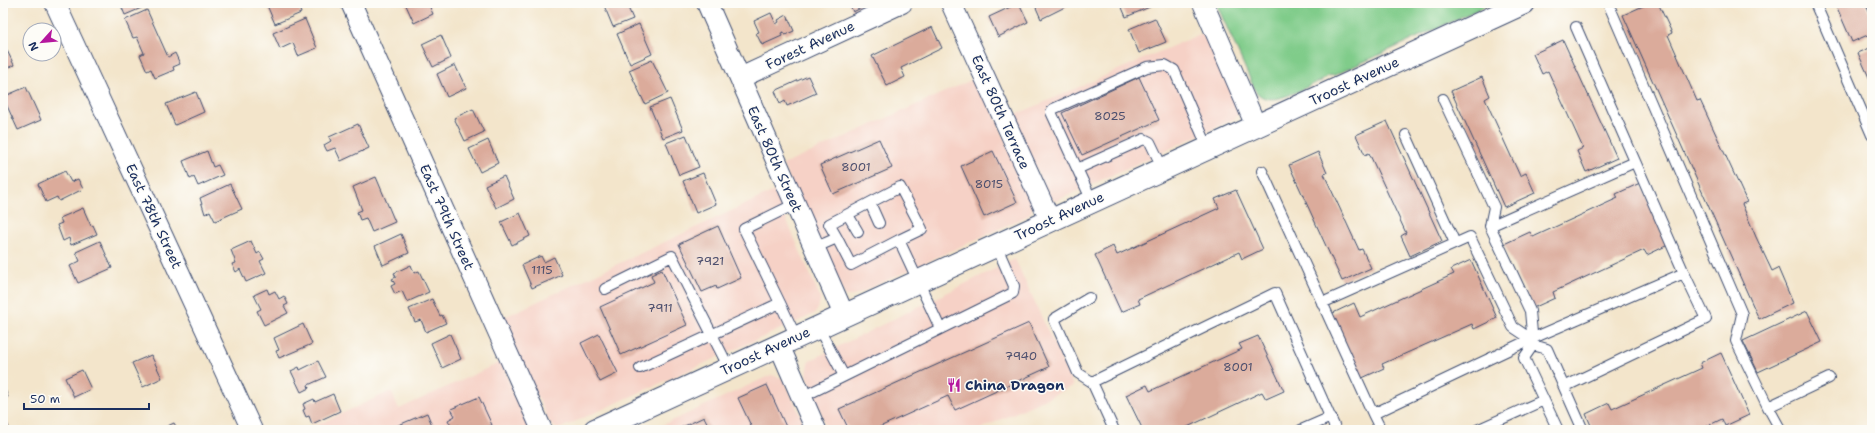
<svg xmlns="http://www.w3.org/2000/svg" width="1875" height="433" viewBox="0 0 1875 433" font-family="'Shantell Sans',sans-serif">
<rect width="100%" height="100%" fill="#fdfcf7"/>
<filter id="ink" filterUnits="userSpaceOnUse"><feTurbulence type="fractalNoise" baseFrequency=".025" numOctaves="2"/><feDisplacementMap in="SourceGraphic" scale="8" xChannelSelector="R" yChannelSelector="G"/><feConvolveMatrix kernelMatrix="1 2 1 2 8 2 1 2 1" color-interpolation-filters="sRGB"/></filter>
<filter id="wash" filterUnits="userSpaceOnUse"><feTurbulence type="fractalNoise" baseFrequency=".012" numOctaves="4" result="noise"/><feDisplacementMap in="SourceGraphic" scale="16" xChannelSelector="R" yChannelSelector="G"/><feGaussianBlur stdDeviation="0.9" result="paint"/><feColorMatrix in="noise" values="0 0 0 0 0 0 0 0 0 0 0 0 0 0 0 0 0 1.4 0 .05"/><feComposite in="paint" operator="in"/></filter>
<g filter="url(#wash)">
<rect width="100%" height="100%" fill="#f3e5cb"/>
<path fill="#f6d1c6" d="M1207 31 1240 112 1234 119 1056 201 1050 199 1013 116Z
M978 77 1033 203 1031 212 1027 216 853 296H845L783 165Z
M774 191 820 297V302L817 311 814 314 561 428 558 429 551 425 500 319Z
M1015 259 1073 386 978 430H922L919 425 907 430H827L807 374 808 363 811 360Z
M501 362 530 430H306L391 391 399 409Z
M771 375 782 378 785 382 807 430H652Z"/>
<path fill="#80cc8a" stroke="#4e7e74" d="M1216 3H1492L1335 75 1328 76 1321 81C1303 87 1269 112 1255 90Z"/>
<g id="blocks">
<path fill="#dbab9b" d="M120 3H145L146 6 125 15Z
M266 3H297L301 13 275 24Z
M405 3H428L433 14 414 23Z
M603 3H626L633 19 613 27Z
M849 3H859L861 8 853 12Z
M1019 3 1028 22 998 37 989 17Z
M1034 3H1070L1071 4 1041 19Z
M1120 3H1151L1152 6 1126 17Z
M1650 3H1658L1672 33 1668 35 1683 69 1697 101 1700 100 1747 202 1742 204 1756 237 1772 271 1778 268 1793 303 1759 319 1623 15Z
M1835 3H1865L1872 18V33L1852 42Z
M147 10 168 57 175 53 180 64 173 67 174 70 155 78 151 69 147 71 140 55 144 53 137 37 133 38 125 20Z
M771 13 776 24 779 22 778 20 787 15 794 31 785 35 784 32 781 33 782 36 762 45 756 33 759 32 754 21Z
M1155 18 1166 42 1139 53 1129 29Z
M305 19 317 48 298 56 293 43 280 49 273 33Z
M639 24 652 54 630 64 617 34Z
M932 27 942 48 901 68 905 77 887 86 872 56Z
M441 35 451 58 433 67 422 44Z
M1563 40 1617 158 1586 172 1577 151 1583 148 1548 71 1542 74 1533 54Z
M3 42 14 65 3 70Z
M1872 47V84L1858 53Z
M652 60 668 93 645 104 629 70Z
M455 65 466 88 447 97 437 74Z
M808 76 816 93 787 106 785 101 780 104 775 91Z
M1139 77 1159 120 1082 155 1062 113Z
M1482 77 1490 96 1485 99 1520 176 1526 173 1535 193 1504 207 1451 91Z
M26 87 41 120 18 130 3 97Z
M196 92 204 112 175 125 166 104Z
M670 99 683 130 663 138 650 107Z
M473 109 484 132 465 141 454 118Z
M1387 121 1442 241 1410 256 1401 236 1406 233 1369 153 1365 155 1356 135Z
M358 124 369 148 341 161 335 148 327 151 324 145 331 141 329 137Z
M686 135 699 167 679 175 666 143Z
M879 139 892 168 833 194 820 165Z
M488 140 498 163 480 172 469 149Z
M207 151 213 167 218 165 223 175 198 186 194 177 190 179 183 161Z
M993 151 1017 202 984 217 961 166Z
M1318 152 1327 173 1324 174 1359 250 1362 249 1371 268 1342 281 1289 165Z
M65 171 71 182 78 179 83 189 59 201 57 197 46 202 38 184Z
M703 173 716 204 696 213 683 181Z
M504 176 514 199 496 208 485 185Z
M376 177 395 222 372 232 366 218 360 220 357 212 362 210 353 187Z
M1640 183 1668 245 1647 255 1644 250 1553 292 1555 298 1533 308 1504 244 1530 232 1533 237 1618 198 1616 194Z
M230 184 242 209 215 221 210 211 205 214 200 198Z
M1236 190 1263 249 1242 259 1239 252 1138 299 1140 304 1121 312 1095 255 1113 246 1117 255 1219 208 1215 199Z
M83 208 91 226 93 225 97 234 71 245 69 238 63 241 57 225 62 223 60 218Z
M520 213 530 236 512 245 501 222Z
M718 226 741 278 717 289 716 286 702 292 679 244Z
M401 234 409 253 383 265 375 246Z
M100 241 112 268 78 283 70 266 80 261 76 252Z
M251 241 257 254 260 252 264 259 260 261 266 273 246 282 240 269 236 272 232 264 236 263 231 250Z
M541 256 544 262 554 257 562 275 532 288 522 265Z
M1471 260 1497 318 1474 329 1472 324 1382 364 1384 368 1360 379 1331 314 1354 303 1360 317 1454 274 1451 269Z
M411 265 414 273 419 271 429 292 407 302 402 291 395 294 391 286 395 284 392 279 396 277 394 273Z
M662 270 687 325 621 355 600 307 654 282 651 275Z
M267 289 269 294 275 291 279 299 284 296 288 304 284 306 288 313 264 325 257 311 261 309 254 295Z
M432 299 440 316 442 315 446 323 426 332 421 320 415 322 409 309Z
M1807 311 1822 342 1758 372 1743 341Z
M1029 323 1049 367 955 410 948 396 873 430H849L839 409Z
M303 324 312 344 279 358 276 351 279 350 274 338Z
M450 334 461 359 442 368 431 343Z
M599 334 618 373 600 382 581 343Z
M1258 336 1284 391 1266 399 1262 392 1181 430H1143L1126 395 1147 385 1150 391 1242 349 1239 344Z
M1721 353 1749 415 1725 426 1722 419 1699 430H1593L1586 414 1609 403 1612 409 1702 368 1700 363Z
M151 355 162 378 143 387 132 363Z
M318 361 326 377 308 385 309 388 301 392 291 371 299 367 300 370Z
M82 370 91 389 74 397 65 378Z
M3 384 8 397 3 399Z
M767 385 787 429 784 430H753L738 398Z
M333 394 340 411 312 424 309 416 306 417 303 410 305 409 303 404 314 399 315 402Z
M479 397 492 425 481 430H461L459 425 452 428 448 420 455 416 451 409Z
M427 413 434 430H387Z
M704 417 711 430H676Z
M7 423 10 430H3V425Z
M174 423 178 430H159Z"/>
</g>
</g>
<g filter="url(#ink)">
<use href="#blocks" fill-opacity="0" stroke="#3b4a6e" stroke-width="1"/>
<g fill="none" stroke-linecap="round" stroke-linejoin="round">
<defs>
<path id="service" d="M1608 3 1742 314 1736 341 1768 407 1829 378
M1815 3 1872 135
M1576 27 1684 273
M1443 99 1494 207 1490 226
M1406 135 1455 243
M1077 169 1144 139 1150 142 1163 169
M1262 171 1373 414 1531 339 1684 273 1706 319 1564 387
M1092 201 1051 112 1053 109 1147 67 1165 65 1174 70 1208 148
M870 203 879 223
M848 215 858 232
M837 238 829 224 900 187 922 229 899 240
M814 248 837 238 851 265 899 240 940 328
M605 289 672 256 729 368
M1089 298 1054 319 1078 373 1092 382
M780 303 744 229 795 204
M1322 303 1470 237 1513 327 1531 339
M818 327 844 376
M1533 344 1530 311 1490 226 1635 162
M640 368 780 303 796 337
M802 397 1013 293 1014 286 996 245
M1768 407 1779 427 1776 430
M1373 414 1381 430
M1114 430 1092 382 1275 293 1336 430
M1301 430 1331 417
M1477 430 1544 400
M1558 430 1524 358 1533 345 1547 349 1583 430"/>
<path id="minor" d="M55 3 252 430
M351 3 542 430
M707 3 844 315
M951 3 1050 220
M1203 3 1256 126
M740 78 902 3
M779 345 816 430"/>
<path id="secondary" d="M595 430 1524 3"/>
</defs>
<use href="#service" stroke="#3b4a6e" stroke-width="12"/>
<use href="#minor" stroke="#3b4a6e" stroke-width="22"/>
<use href="#secondary" stroke="#3b4a6e" stroke-width="24"/>
<use href="#service" stroke="#fff" stroke-width="10"/>
<use href="#minor" stroke="#fff" stroke-width="20"/>
<use href="#secondary" stroke="#fff" stroke-width="22"/>
</g>
</g>
<defs>
<symbol id="restaurant-bare" viewBox="-9 -9 18 18"><path d="M-5-6h1v4h1v-4h1v4h1v-4h1v5L-1.5 .5V6h-2V.5L-5-1ZM5-6V6H3V1.5H1.5Q1.5-4 5-6Z" fill="#b5179e" stroke="#fdfcf7" stroke-width="2.5" paint-order="stroke"/></symbol>
</defs>
<g fill-rule="evenodd">
<use href="#restaurant-bare" x="944" y="375" width="20" height="20"/>
</g>
<g text-anchor="middle" dominant-baseline="central" stroke-width="3" stroke-linejoin="round" paint-order="stroke">
<g font-size="12" fill="#4b4e6d">
<text x="1110" y="116">8025</text>
<text x="856" y="167">8001</text>
<text x="989" y="184">8015</text>
<text x="710" y="261">7921</text>
<text x="542" y="270">1115</text>
<text x="660" y="308">7911</text>
<text x="1021" y="356">7940</text>
<text x="1238" y="367">8001</text>
</g>
<g font-size="14" fill="#1b2f5e" stroke="#fdfcf7">
<text transform="translate(810 45) rotate(-25)">Forest Avenue</text>
<text transform="translate(1354 81) rotate(-25)">Troost Avenue</text>
<text transform="translate(1001 112) rotate(66)">East 80th Terrace</text>
<text transform="translate(775 159) rotate(66)">East 80th Street</text>
<text transform="translate(154 216) rotate(65)">East 78th Street</text>
<text transform="translate(1059 216) rotate(-25)">Troost Avenue</text>
<text transform="translate(447 217) rotate(66)">East 79th Street</text>
<text transform="translate(765 351) rotate(-25)">Troost Avenue</text>
</g>
<g font-size="14" font-weight="bold" fill="#1b2f5e" stroke="#fdfcf7" text-anchor="start">
<text x="965" y="385">China Dragon</text>
</g>
</g>
<rect width="1875" height="433" fill="none" stroke="#fdfcf7" stroke-width="16"/>
<g transform="translate(42 42) rotate(243)"><circle r="19" fill="#fdfcf7" stroke="#a3aaba"/>
<path d="M0-3L7 15L0 10L-7 15Z" fill="#b5179e"/>
<text y="-6" font-size="11" font-weight="bold" text-anchor="middle" fill="#1b2f5e">N</text>
</g>
<path d="M24 403v6h125v-6" fill="none" stroke="#1b2f5e" stroke-width="2"/>
<text x="30" y="403" font-size="12" fill="#1b2f5e" stroke="#fdfcf7" stroke-width="3" paint-order="stroke">50 m</text>
</svg>
